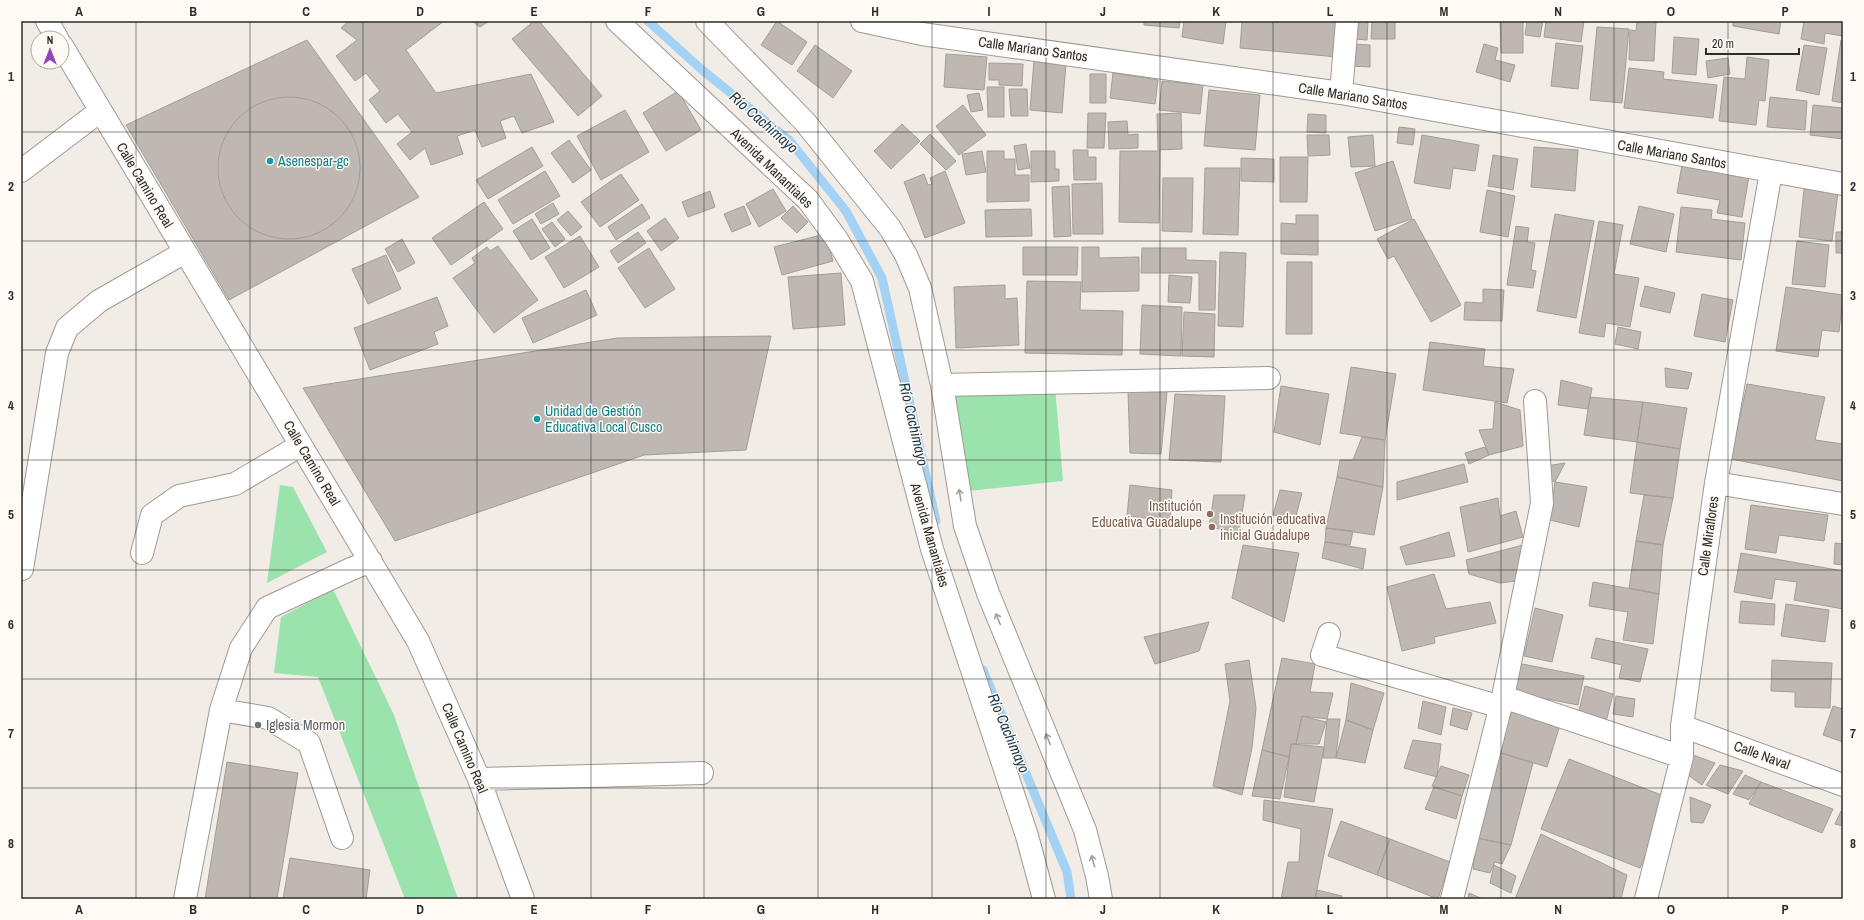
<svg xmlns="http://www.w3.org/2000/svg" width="1864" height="920" viewBox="0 0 1864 920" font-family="'Archivo Narrow',sans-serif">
<rect width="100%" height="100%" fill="#f1ede6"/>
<path fill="#9be3ad" d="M1055 387 1063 481 959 492 947 388Z
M280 485 293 487 327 552 267 583Z
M333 589 394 715 458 899H405L318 677 274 673 281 617Z"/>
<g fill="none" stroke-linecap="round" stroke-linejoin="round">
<path stroke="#a4d2f4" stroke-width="9" d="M648 21 701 69 789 140 846 211 882 278 936 521
M983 670 1067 872 1071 899"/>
</g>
<path fill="#beb7b2" stroke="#a39c97" d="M349 21H444L406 50 436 93 531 74 554 122 522 133 514 116 500 121 506 138 482 147 475 130 457 136 463 154 431 165 425 148 410 160 397 144 412 132 398 114 386 123 369 100 380 91 366 73 355 81 336 56 357 40 341 28Z
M472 21H489L480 27Z
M534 21H539L602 96 578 116 512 39Z
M777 21 807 42 792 65 761 45Z
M1144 21H1180L1179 28 1144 25Z
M1184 21H1226L1223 44 1182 37Z
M1242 21H1340L1337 57 1240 48Z
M1355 21H1368L1367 40 1355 39Z
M1372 21H1395V39H1371Z
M1500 21H1523V53H1501Z
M1527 21H1543L1540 37 1525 35Z
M1546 21H1584L1581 42 1544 37Z
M1637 21H1656L1654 61 1629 60 1630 30 1636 31Z
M1733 21H1781L1779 34 1733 26Z
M1804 21H1843V36L1825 33 1824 44 1801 39Z
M1597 27 1629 29 1622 103 1590 100Z
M1674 37 1699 39 1696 75 1672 73Z
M307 40 419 197 229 300 126 125Z
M1841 40 1843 41V103L1832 101Z
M1556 43 1583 46 1578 89 1551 86Z
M1351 44 1370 45V67L1351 66Z
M1484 44 1498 48 1495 60 1515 65 1510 82 1476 72Z
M815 45 852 71 833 98 797 71Z
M1804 45 1827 48 1819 95 1796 90Z
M946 54 987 57 984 90 944 87Z
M1747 57 1769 60 1765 101 1759 100 1756 125 1719 121 1724 77 1745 79Z
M1728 58 1730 74 1708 78 1706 61Z
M1034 60 1066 63 1062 113 1030 110Z
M989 63 1023 64 1022 86 999 85V80H989Z
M1629 68 1664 72 1663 79 1717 85 1713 118 1624 108Z
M1113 73 1158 80 1155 104 1110 98Z
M1090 74H1106V103H1090Z
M1162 81 1203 85 1200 114 1159 110Z
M987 87H1004V117H988Z
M1009 89H1027L1028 116H1011Z
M1209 90 1260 95 1255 150 1204 146Z
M678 91 701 130 666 151 643 113Z
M979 93 983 110 971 112 967 95Z
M1770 97 1807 101 1805 130 1767 127Z
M218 168a71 71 0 1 1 142 0a71 71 0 1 1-142 0Z
M963 105 986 135 959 155 936 126Z
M1813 105 1843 108V139L1810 135Z
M625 110 649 152 601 180 577 136Z
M1088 113H1106L1104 148H1087Z
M1181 113 1182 149 1158 150 1157 114Z
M1308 114 1326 115V133L1307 132Z
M1127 121 1128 135 1138 134V148L1109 149 1108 122Z
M902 124 920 141 891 169 874 151Z
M1399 127 1415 129 1413 145 1397 143Z
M930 134 956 161 946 170 920 144Z
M1307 135H1329L1330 155 1308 156Z
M1373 135 1375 166 1351 167 1348 137Z
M1422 135 1479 145 1475 171 1453 168 1450 189 1414 183Z
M569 140 591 170 573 183 551 153Z
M1026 144 1030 168 1018 170 1014 146Z
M532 147 543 166 488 199 476 180Z
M1534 147 1578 150 1575 191 1531 187Z
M1073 150H1088V157H1096V180H1074Z
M982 151 986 172 966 175 962 154Z
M987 151H1004V159H1015V175H1029V201L987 202Z
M1031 151H1055V169H1059V181L1031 182Z
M1120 151H1160L1159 223 1119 222Z
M1493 155 1518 159 1513 190 1488 186Z
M1280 157H1308L1307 202H1280Z
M1241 158 1274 159V182L1241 181Z
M1393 161 1412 219 1375 231 1355 173Z
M1682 165 1749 176 1742 217 1717 213 1720 200 1677 193Z
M1205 168H1240L1238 235 1203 234Z
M545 171 560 196 513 224 498 200Z
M945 171 965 223 925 238 904 182 924 174 928 185 932 184 930 178Z
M621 174 639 200 600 227 581 202Z
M1163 178H1193L1192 232 1162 231Z
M1102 183 1103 234H1073L1072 184Z
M1069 186 1071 236 1054 237 1052 187Z
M773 189 786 211 759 227 746 204Z
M1804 189 1838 192 1832 241 1799 237Z
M1487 190 1515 196 1508 237 1480 232Z
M710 191 715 207 688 217 682 202Z
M484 202 503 229 451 265 432 238Z
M553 203 559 214 541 224 535 214Z
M642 204 650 218 616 240 608 227Z
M744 206 751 224 732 232 724 214Z
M793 206 808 222 797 233 781 218Z
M1639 206 1674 214 1666 252 1630 244Z
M1681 207 1712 210 1711 219 1745 223 1741 260 1676 252Z
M1031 209 1032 236 986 237 985 210Z
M568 211 582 227 571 236 557 220Z
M1555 214 1594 221 1576 318 1537 311Z
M1296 215H1318V255L1281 254V223L1296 224Z
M665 218 679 238 661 251 647 231Z
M532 219 550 248 531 260 513 231Z
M1414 219 1461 305 1431 322 1394 256 1388 259 1377 239Z
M1599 221 1623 225 1614 274 1639 278 1630 327 1606 323 1604 337 1579 333Z
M552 222 565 239 555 247 542 229Z
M1516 226 1529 228 1527 242 1535 243 1531 270 1536 271 1533 288 1507 285Z
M638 232 646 243 618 263 610 251Z
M1836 232H1843V253H1836Z
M825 234 833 261 782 275 774 247Z
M580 236 599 267 564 288 545 257Z
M402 239 415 263 398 272 385 249Z
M1797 241 1829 245 1825 287 1792 284Z
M498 246 538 300 494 333 453 278 475 263 472 258 487 247 490 251Z
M1023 247H1078L1077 275H1023Z
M1082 247H1099V258L1139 257V291L1082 292Z
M649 248 675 289 645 308 618 268Z
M1142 248H1186V260L1216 261 1215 310H1199V273H1141Z
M1220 252 1246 253 1243 327 1218 326Z
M386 255 401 289 368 304 352 269Z
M1287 262H1312V334H1286Z
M841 273 845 325 793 329 788 277Z
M1169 275 1192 277 1190 303 1168 302Z
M1027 281 1081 282 1080 310 1123 311 1122 355 1025 353Z
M1005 285V299L1017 298 1019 345 956 348 954 287Z
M1645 286 1675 293 1670 313 1640 306Z
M1786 287 1843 295 1839 332 1822 330 1818 357 1776 351Z
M1483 289 1504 290 1502 321 1464 320 1465 302 1483 303Z
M586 290 597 315 533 343 522 318Z
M1702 294 1733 300 1725 342 1694 336Z
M437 297 448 326 434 332 438 344 370 370 354 328Z
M1142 305 1182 307 1181 356 1140 354Z
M1184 312 1215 314 1214 357 1182 356Z
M1618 327 1641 332 1638 349 1615 344Z
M771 336 746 450 644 455 395 541 303 388 617 338Z
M1430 342 1485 349 1483 366 1514 369 1507 403 1423 390Z
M1351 367 1396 374 1385 440 1340 433Z
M1665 368 1692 373 1688 389 1666 387Z
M1561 380 1592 388 1588 409 1558 405Z
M1747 384 1825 397 1815 440 1843 444V481L1731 459Z
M1281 386 1329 394 1320 445 1274 432Z
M1128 391 1167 392 1161 454 1130 453Z
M1175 394 1225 396 1221 462 1169 460Z
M1590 397 1643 402 1637 442 1584 435Z
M1495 402 1520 410 1523 446 1489 455 1479 430 1493 429Z
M1643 402 1687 408 1680 449 1637 442Z
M1362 437 1385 440 1383 487 1337 477 1340 460H1353Z
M1637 442 1680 449 1673 498 1630 493Z
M1485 447 1489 455 1469 464 1465 453Z
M1565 463 1555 482 1548 479 1546 466Z
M1464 464 1468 482 1397 500V482Z
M1337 477 1383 487 1374 535 1326 528Z
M1555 482 1587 487 1579 527 1550 520Z
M1130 485 1172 490 1170 521 1127 516Z
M1280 490 1302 493 1295 520 1273 515Z
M1214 495H1245L1239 532 1209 527Z
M1644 495 1673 498 1663 545 1636 541Z
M1498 498 1500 516 1516 511 1523 537 1468 552 1460 507Z
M1751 505 1828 515 1824 541 1779 535 1776 553 1745 549Z
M1326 528 1353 531 1350 545 1325 542Z
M1449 532 1455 556 1406 565 1400 547Z
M1636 541 1663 545 1659 594 1629 588Z
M1325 542 1366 549 1363 569 1322 558Z
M1835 543 1843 544V565L1834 564Z
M1243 545 1299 553 1284 622 1232 598Z
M1523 545 1516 581 1500 583 1469 574 1466 560Z
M1741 553 1843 571V609L1794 600 1797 582 1775 579 1772 599 1734 592Z
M1434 574 1446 609 1490 602 1496 623 1434 637 1435 643 1402 651 1387 587Z
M1593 582 1659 594 1653 644 1623 640 1628 612 1589 606Z
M1741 601 1775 604 1774 625 1739 623Z
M1786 604 1829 610 1825 642 1781 636Z
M1535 608 1563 615 1552 662 1524 656Z
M1209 622 1199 651 1155 664 1144 637Z
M1596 638 1648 649 1640 682 1619 678 1622 665 1591 658Z
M1282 658 1315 664 1310 692 1333 693 1327 719 1302 716 1296 744H1291L1289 757 1262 750Z
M1249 660 1256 708 1252 748 1242 795 1213 786 1230 701 1225 664Z
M1772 660 1832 663 1830 708 1795 707V692L1771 691Z
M1517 663 1584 676 1578 705 1511 692Z
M1351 683 1384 693 1373 730 1346 720Z
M1585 686 1613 694 1605 726 1577 719Z
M1616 696 1635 699 1633 717 1613 714Z
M1423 701 1446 707 1441 735 1418 728Z
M1833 706 1843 709V742L1823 735Z
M1509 707 1560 725 1547 767 1495 751Z
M1453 708 1472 713 1467 730 1450 725Z
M1302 716 1326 722 1319 744H1296Z
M1327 719H1340L1336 758H1323Z
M1346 720 1373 730 1365 763 1336 758Z
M1413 740 1441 744 1437 777 1404 768Z
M1291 744 1324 747 1314 802 1284 797Z
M1262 750 1289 757 1280 799 1252 796Z
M1495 751 1533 763 1511 845 1477 838Z
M1693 755 1715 763 1702 785 1685 773Z
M1569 759 1669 798 1640 868 1541 829Z
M227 762 298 773 277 899H205Z
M1720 765 1743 771 1728 794 1706 785Z
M1441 766 1469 775 1462 796 1432 786Z
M1745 775 1761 782 1749 800 1733 794Z
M1761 782 1833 809 1822 833 1749 804Z
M1434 787 1462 796 1456 819 1425 809Z
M1690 797 1711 805 1703 823 1691 822Z
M1264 800 1333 809 1315 899H1281L1288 862H1299L1301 829 1263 820Z
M1841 811 1843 812V826L1835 824Z
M1341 821 1390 839 1377 875 1328 856Z
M1541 834 1627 875 1621 899H1515Z
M1477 838 1511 845 1502 864 1495 862 1490 873 1473 869Z
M1390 839 1450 862 1438 899 1377 875Z
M290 858 370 870 366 899H283Z
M1494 865 1516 876 1511 893 1490 883Z
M1317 890 1342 896 1341 899H1315Z
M1469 893 1483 899H1468Z"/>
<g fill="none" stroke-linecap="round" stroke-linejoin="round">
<defs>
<path id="minor" d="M47 21 57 38
M707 21 805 122 890 228 906 255 920 288 942 385 965 526 988 593 1085 830 1097 876 1101 899
M862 21 922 34 1341 93 1843 184
M62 46 418 641 479 779 523 899
M1341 93 1347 21
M21 171 100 111
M942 385 1269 378
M1716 483 1843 504
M142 553 152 515 179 496 235 484 301 445
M22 569 57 353 67 328 99 301 185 252
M1329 634 1322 655 1501 707
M1503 697 1542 503 1535 401
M221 710 268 718 309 743 342 838
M1682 726 1843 785
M479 779 702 773
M185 899 221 710 241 648 267 608 351 569 371 561
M1452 899 1503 697 1682 757
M1646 899 1682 757V726L1716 483 1771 172"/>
<path id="major" d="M617 21 808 200 836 238 862 281 932 549 1027 836 1044 899"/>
</defs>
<use href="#minor" stroke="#9e9a93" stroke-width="24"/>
<use href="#major" stroke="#9e9a93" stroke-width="24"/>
<use href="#minor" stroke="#fff" stroke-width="22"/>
<use href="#major" stroke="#fff" stroke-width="22"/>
</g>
<defs><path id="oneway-shaft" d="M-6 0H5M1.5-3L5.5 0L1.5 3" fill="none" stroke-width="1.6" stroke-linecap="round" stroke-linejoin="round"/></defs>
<g stroke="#a1a09f">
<use href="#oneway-shaft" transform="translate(960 495) rotate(-99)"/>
<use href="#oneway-shaft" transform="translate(998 619) rotate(-112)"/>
<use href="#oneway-shaft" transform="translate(1048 739) rotate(-112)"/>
<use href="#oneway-shaft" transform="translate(1093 861) rotate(-105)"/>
</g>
<path fill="none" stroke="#2e2c2a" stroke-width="1" stroke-opacity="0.55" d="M136 21V899M250 21V899M363 21V899M477 21V899M591 21V899M704 21V899M818 21V899M932 21V899M1046 21V899M1160 21V899M1273 21V899M1387 21V899M1501 21V899M1614 21V899M1728 21V899M21 132H1843M21 241H1843M21 350H1843M21 460H1843M21 570H1843M21 679H1843M21 788H1843"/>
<g fill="#0f9aa8" stroke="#fffaf3" stroke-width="1.5">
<circle cx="270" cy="161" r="4"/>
<circle cx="537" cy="419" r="4"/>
</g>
<g fill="#8d6e63" stroke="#fffaf3" stroke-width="1.5">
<circle cx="1210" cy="514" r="4"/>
<circle cx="1212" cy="527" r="4"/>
</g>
<circle fill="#6b7280" stroke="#fffaf3" stroke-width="1.5" cx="258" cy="725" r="4"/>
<g text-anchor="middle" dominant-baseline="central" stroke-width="3" stroke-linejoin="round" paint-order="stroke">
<g font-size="14" fill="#2e2c2a" stroke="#fffaf3">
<text transform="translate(1033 49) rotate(8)">Calle Mariano Santos</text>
<text transform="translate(1353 96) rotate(9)">Calle Mariano Santos</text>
<text transform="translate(1672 154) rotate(10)">Calle Mariano Santos</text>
<text transform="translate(772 168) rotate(44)">Avenida Manantiales</text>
<text transform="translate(145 185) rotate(59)">Calle Camino Real</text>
<text transform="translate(312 463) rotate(59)">Calle Camino Real</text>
<text transform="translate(930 535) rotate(74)">Avenida Manantiales</text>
<text transform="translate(1708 536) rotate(-82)">Calle Miraflores</text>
<text transform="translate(465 748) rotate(67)">Calle Camino Real</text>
<text transform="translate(1762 755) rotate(20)">Calle Naval</text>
</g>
<g font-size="14" fill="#0d838f" stroke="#fffaf3" text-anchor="start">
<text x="278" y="161">Asenespar-gc</text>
<text x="545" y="411">Unidad de Gestión<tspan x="545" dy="16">Educativa Local Cusco</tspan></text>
</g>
<g font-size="14" fill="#785e54" stroke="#fffaf3" text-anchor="end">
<text x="1202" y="506">Institución<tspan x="1202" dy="16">Educativa Guadalupe</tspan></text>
<text x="1220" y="519" text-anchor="start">Institución educativa<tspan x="1220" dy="16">inicial Guadalupe</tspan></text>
</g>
<g font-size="14" fill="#5b616d" stroke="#fffaf3" text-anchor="start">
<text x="266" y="725">Iglesia Mormon</text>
</g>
<g font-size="15" font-style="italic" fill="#15384f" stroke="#fffaf3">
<text transform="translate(764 122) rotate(41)">Río Cachimayo</text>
<text transform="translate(914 424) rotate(77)">Río Cachimayo</text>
<text transform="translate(1009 733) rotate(67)">Río Cachimayo</text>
</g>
</g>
<rect width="1864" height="920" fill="none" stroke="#fffaf3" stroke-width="44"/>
<g transform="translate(50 50)"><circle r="19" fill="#fffaf3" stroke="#aba8a3"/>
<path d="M0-3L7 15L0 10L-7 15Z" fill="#9245b6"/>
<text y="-6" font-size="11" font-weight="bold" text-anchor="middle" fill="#2e2c2a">N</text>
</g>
<path d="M1706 48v6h93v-6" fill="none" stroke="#2e2c2a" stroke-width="2"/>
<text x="1712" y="48" font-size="12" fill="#2e2c2a" stroke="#fffaf3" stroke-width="3" paint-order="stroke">20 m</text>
<rect x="22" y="22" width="1820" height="876" fill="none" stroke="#2e2c2a" stroke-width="1.5"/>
<g font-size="13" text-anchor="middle" font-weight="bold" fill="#2e2c2a">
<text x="79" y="16">A</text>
<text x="193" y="16">B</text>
<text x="306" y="16">C</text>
<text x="420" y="16">D</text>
<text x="534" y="16">E</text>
<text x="648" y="16">F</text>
<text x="761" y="16">G</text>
<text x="875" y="16">H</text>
<text x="989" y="16">I</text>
<text x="1103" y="16">J</text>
<text x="1216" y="16">K</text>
<text x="1330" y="16">L</text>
<text x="1444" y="16">M</text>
<text x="1558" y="16">N</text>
<text x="1671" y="16">O</text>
<text x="1785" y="16">P</text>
<text x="11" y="81">1</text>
<text x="1853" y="81">1</text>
<text x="11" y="191">2</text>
<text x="1853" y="191">2</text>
<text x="11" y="300">3</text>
<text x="1853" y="300">3</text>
<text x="11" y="410">4</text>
<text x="1853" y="410">4</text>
<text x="11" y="519">5</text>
<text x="1853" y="519">5</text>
<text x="11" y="629">6</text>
<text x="1853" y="629">6</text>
<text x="11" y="738">7</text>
<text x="1853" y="738">7</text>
<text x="11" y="848">8</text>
<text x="1853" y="848">8</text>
<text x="79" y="914">A</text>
<text x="193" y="914">B</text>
<text x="306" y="914">C</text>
<text x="420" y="914">D</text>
<text x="534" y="914">E</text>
<text x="648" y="914">F</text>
<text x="761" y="914">G</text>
<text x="875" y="914">H</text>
<text x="989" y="914">I</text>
<text x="1103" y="914">J</text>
<text x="1216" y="914">K</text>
<text x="1330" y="914">L</text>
<text x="1444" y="914">M</text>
<text x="1558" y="914">N</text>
<text x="1671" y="914">O</text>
<text x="1785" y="914">P</text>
</g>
</svg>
